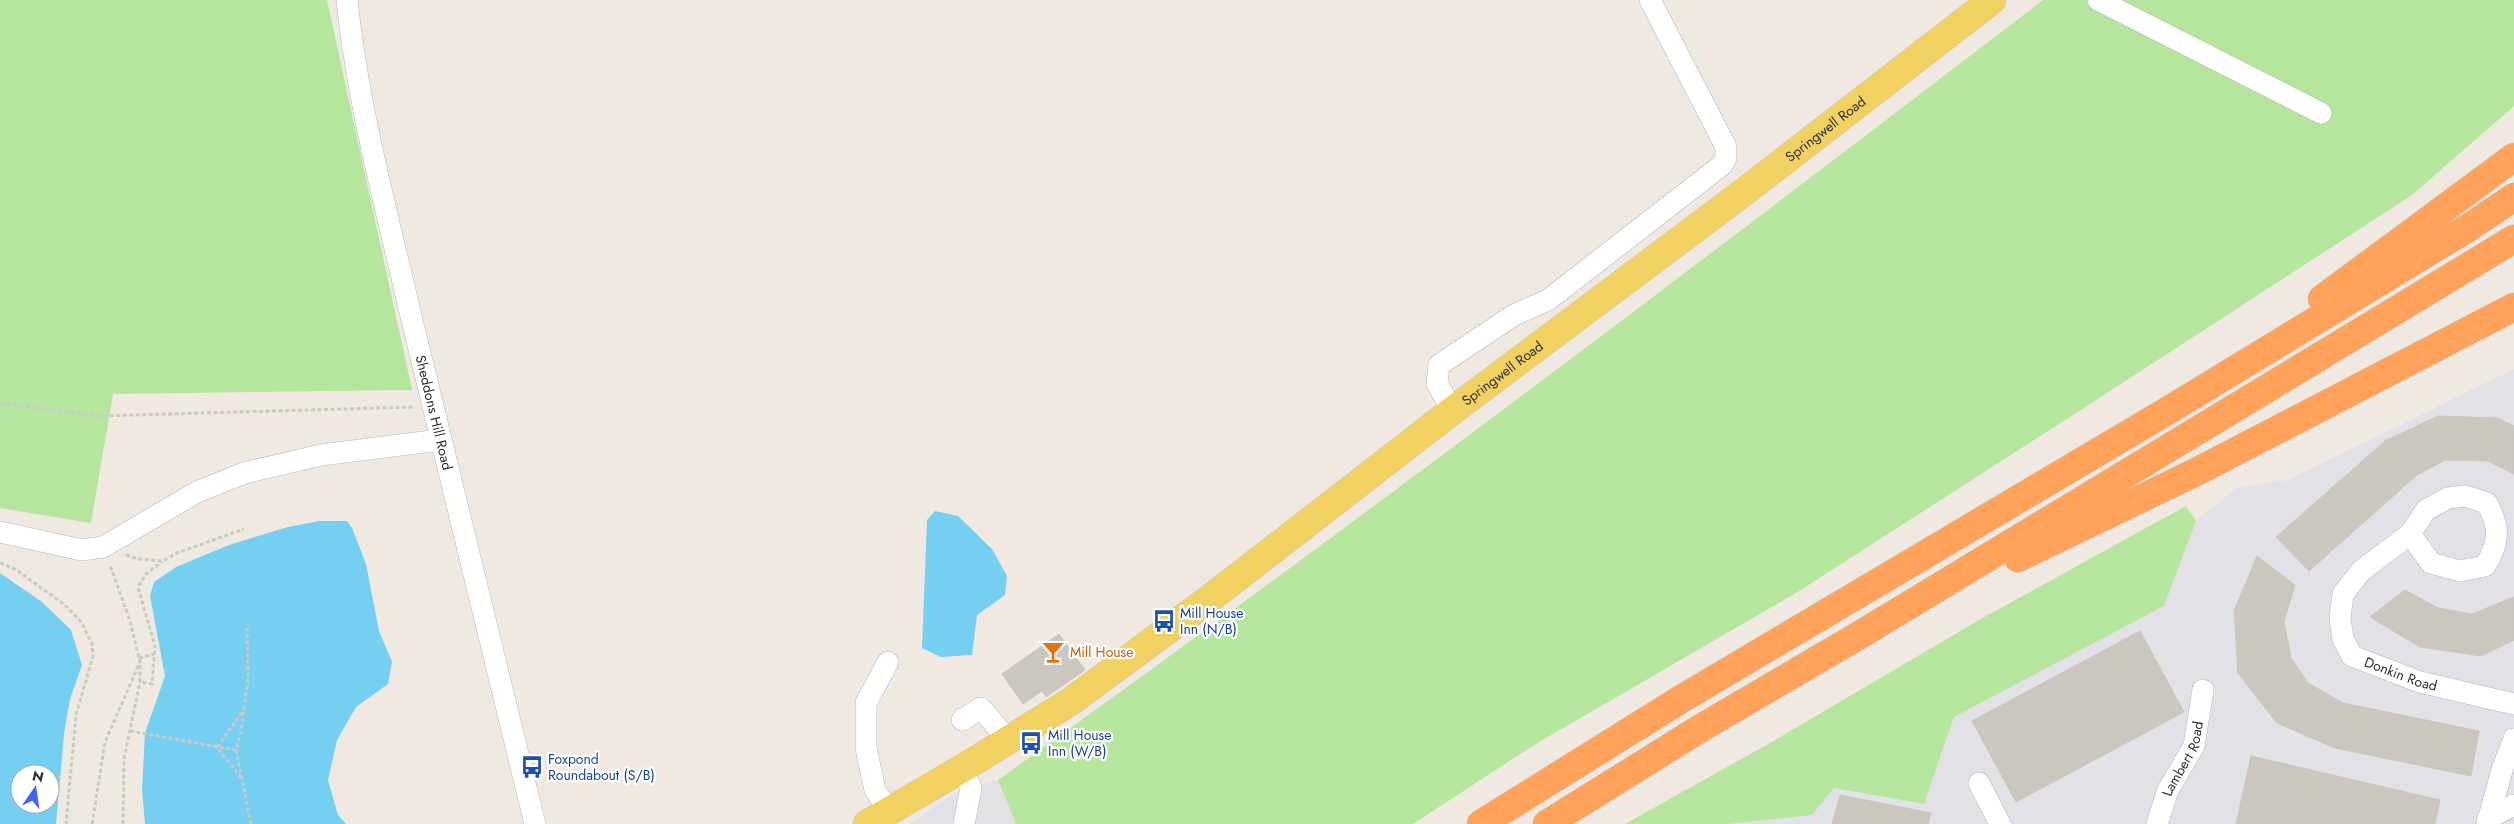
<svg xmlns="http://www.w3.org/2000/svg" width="2514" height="824" viewBox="0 0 2514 824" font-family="Jost,sans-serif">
<rect width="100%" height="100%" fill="#efe9e1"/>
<path fill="#e3e1e8" d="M2514 369V824H1728L1812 815 1834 788 1924 804 1954 717 2164 606 2196 521 2237 488 2288 480Z
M998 780 1016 824H910L957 791Z"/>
<path fill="#b6e59e" d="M0 0H327L412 390 113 394 91 523 0 508Z
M2043 0H2514V106L2412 195 2073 415 1796 593 1534 745 1413 824H1016L998 780C1352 527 1698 264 2043 0Z
M2186 506 2196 521 2164 606 1954 717 1924 804 1834 788 1812 815 1728 824H1625L1770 743 1979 620Z"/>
<path fill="#75cff0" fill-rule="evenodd" d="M935 511 958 516 992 549 1007 576 1005 595 977 615 972 655 941 657 922 648 927 520Z
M319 521H347L352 528 366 564 379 631 392 662 388 684 356 707 337 740 328 780 338 815 346 824H145L142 789 145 733 165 676 150 596 154 582 176 567 229 545 288 527Z
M0 573 42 602 71 630 82 665 70 699 64 734 56 824H0ZM20 774H50V804H20Z"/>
<path fill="#cbc7bf" stroke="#cbc5ba" d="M2438 416 2497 418 2514 426V474L2488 461 2445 460 2417 475 2309 571 2276 537 2385 441Z
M2257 556 2295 585 2284 621 2291 658 2308 683 2343 703 2479 731 2471 776 2335 748 2277 723 2238 673 2234 611Z
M2405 590 2438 608 2472 614 2514 597V640L2481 656 2420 647 2370 617Z
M2140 631 2184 712 2016 802 1972 721Z
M1059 634 1085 670 1046 697 1042 691 1023 704 1002 674Z
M2251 756 2440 800 2435 824H2236Z
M1840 795 1931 813 1928 824H1832Z"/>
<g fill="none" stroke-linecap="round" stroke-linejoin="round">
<defs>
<g id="minor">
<path id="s1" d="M347 0C358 107 387 212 411 316 451 486 494 655 535 824"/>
<path d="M2098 0 2321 113"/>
<path d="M1452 411 1437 383 1439 365 1514 315 1548 300 1722 165 1726 158V147L1650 0"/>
<path d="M0 532 82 550 103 547 197 492 244 473 321 455 440 440"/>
<path id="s2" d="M2410 534 2431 563 2460 571 2485 566C2500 542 2500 528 2487 503L2465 496 2448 498 2426 510 2410 534 2361 571 2343 594 2340 618 2343 639 2352 656 2420 682 2514 704"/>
<path d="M888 662 866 703V748L875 790 889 811"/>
<path d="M962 720 981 708 1009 741"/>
<path d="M963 768 971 788 964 824"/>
<path d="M1979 783 2000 824"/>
<path d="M2488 818 2514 805"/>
<path id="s3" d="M2157 824 2168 790 2194 746 2203 690"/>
<path d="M2487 824 2503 767 2514 739"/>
</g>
<g id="major">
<path id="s4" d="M867 824 963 768 1070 702 1208 600 1452 411 1744 192 1992 0"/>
</g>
<path id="highway" d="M2322 299 2514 157
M2018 558 2200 470 2514 307
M1481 824 1683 698 2174 407 2468 228 2514 197
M1547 824 1701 728 1858 636 2514 239"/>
</defs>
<use href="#minor" stroke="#b4b7c1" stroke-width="22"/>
<use href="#major" stroke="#c9c9c9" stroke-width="29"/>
<use href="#highway" stroke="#c9c9c9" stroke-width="29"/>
<path stroke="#c9c9c9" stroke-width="3" stroke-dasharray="4 2.5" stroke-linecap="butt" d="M0 403 99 416 413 407
M126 555 138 559 163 561 177 553 244 529
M0 563 15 569 65 605 82 623 92 644 93 656 76 715 66 824
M139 658 154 654
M140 665V682L152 684 155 646 138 587 146 574 162 562
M130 731 236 750 241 732 248 679 247 624
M236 750 251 824
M241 778 217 747 245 708
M92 824 105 742 140 662 130 621 110 565
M123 824 124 759 140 682"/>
<use href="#minor" stroke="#fff" stroke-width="21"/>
<use href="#major" stroke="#f2d163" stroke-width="28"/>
<use href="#highway" stroke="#ffa35c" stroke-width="28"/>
</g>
<defs>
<symbol id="bus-bare" viewBox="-9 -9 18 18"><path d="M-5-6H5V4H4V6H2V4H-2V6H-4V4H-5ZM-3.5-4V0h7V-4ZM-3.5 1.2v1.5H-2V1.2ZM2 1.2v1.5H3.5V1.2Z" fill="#1a4fb4" stroke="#fff" stroke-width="2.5" paint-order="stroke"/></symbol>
<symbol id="bar-bare" viewBox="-9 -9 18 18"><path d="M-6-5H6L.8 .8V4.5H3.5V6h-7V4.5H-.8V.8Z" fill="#e8710a" stroke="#fff" stroke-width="2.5" paint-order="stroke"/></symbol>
</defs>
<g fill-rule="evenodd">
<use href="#bus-bare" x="1148" y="605" width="32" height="32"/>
<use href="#bar-bare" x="1037" y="636" width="32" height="32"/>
<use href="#bus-bare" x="1015" y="727" width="32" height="32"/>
<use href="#bus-bare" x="516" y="751" width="32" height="32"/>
</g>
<g text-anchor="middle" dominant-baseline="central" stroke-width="4.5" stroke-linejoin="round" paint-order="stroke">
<g font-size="14" fill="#2e2e2e" stroke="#fff">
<text stroke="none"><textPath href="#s4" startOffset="1185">Springwell Road</textPath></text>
<text stroke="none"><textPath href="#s4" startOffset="780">Springwell Road</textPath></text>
<text stroke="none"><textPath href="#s1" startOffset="422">Sheddons Hill Road</textPath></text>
<text stroke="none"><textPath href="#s2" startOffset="460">Donkin Road</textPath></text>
<text stroke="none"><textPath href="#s3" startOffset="71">Lambert Road</textPath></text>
</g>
<g font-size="14" fill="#164399" stroke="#fff" text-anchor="start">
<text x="1180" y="613">Mill House<tspan x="1180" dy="16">Inn (N/B)</tspan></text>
<text x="1048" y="735">Mill House<tspan x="1048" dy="16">Inn (W/B)</tspan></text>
<text x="548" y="759">Foxpond<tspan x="548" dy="16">Roundabout (S/B)</tspan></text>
</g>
<g font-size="14" fill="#c56008" stroke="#fff" text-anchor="start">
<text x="1070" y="652">Mill House</text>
</g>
</g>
<g transform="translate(35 789) rotate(13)"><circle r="24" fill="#ffffff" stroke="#ababab"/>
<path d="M0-4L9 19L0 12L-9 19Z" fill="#4264fb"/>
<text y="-8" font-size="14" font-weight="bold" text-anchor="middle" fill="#2e2e2e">N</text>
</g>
</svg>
